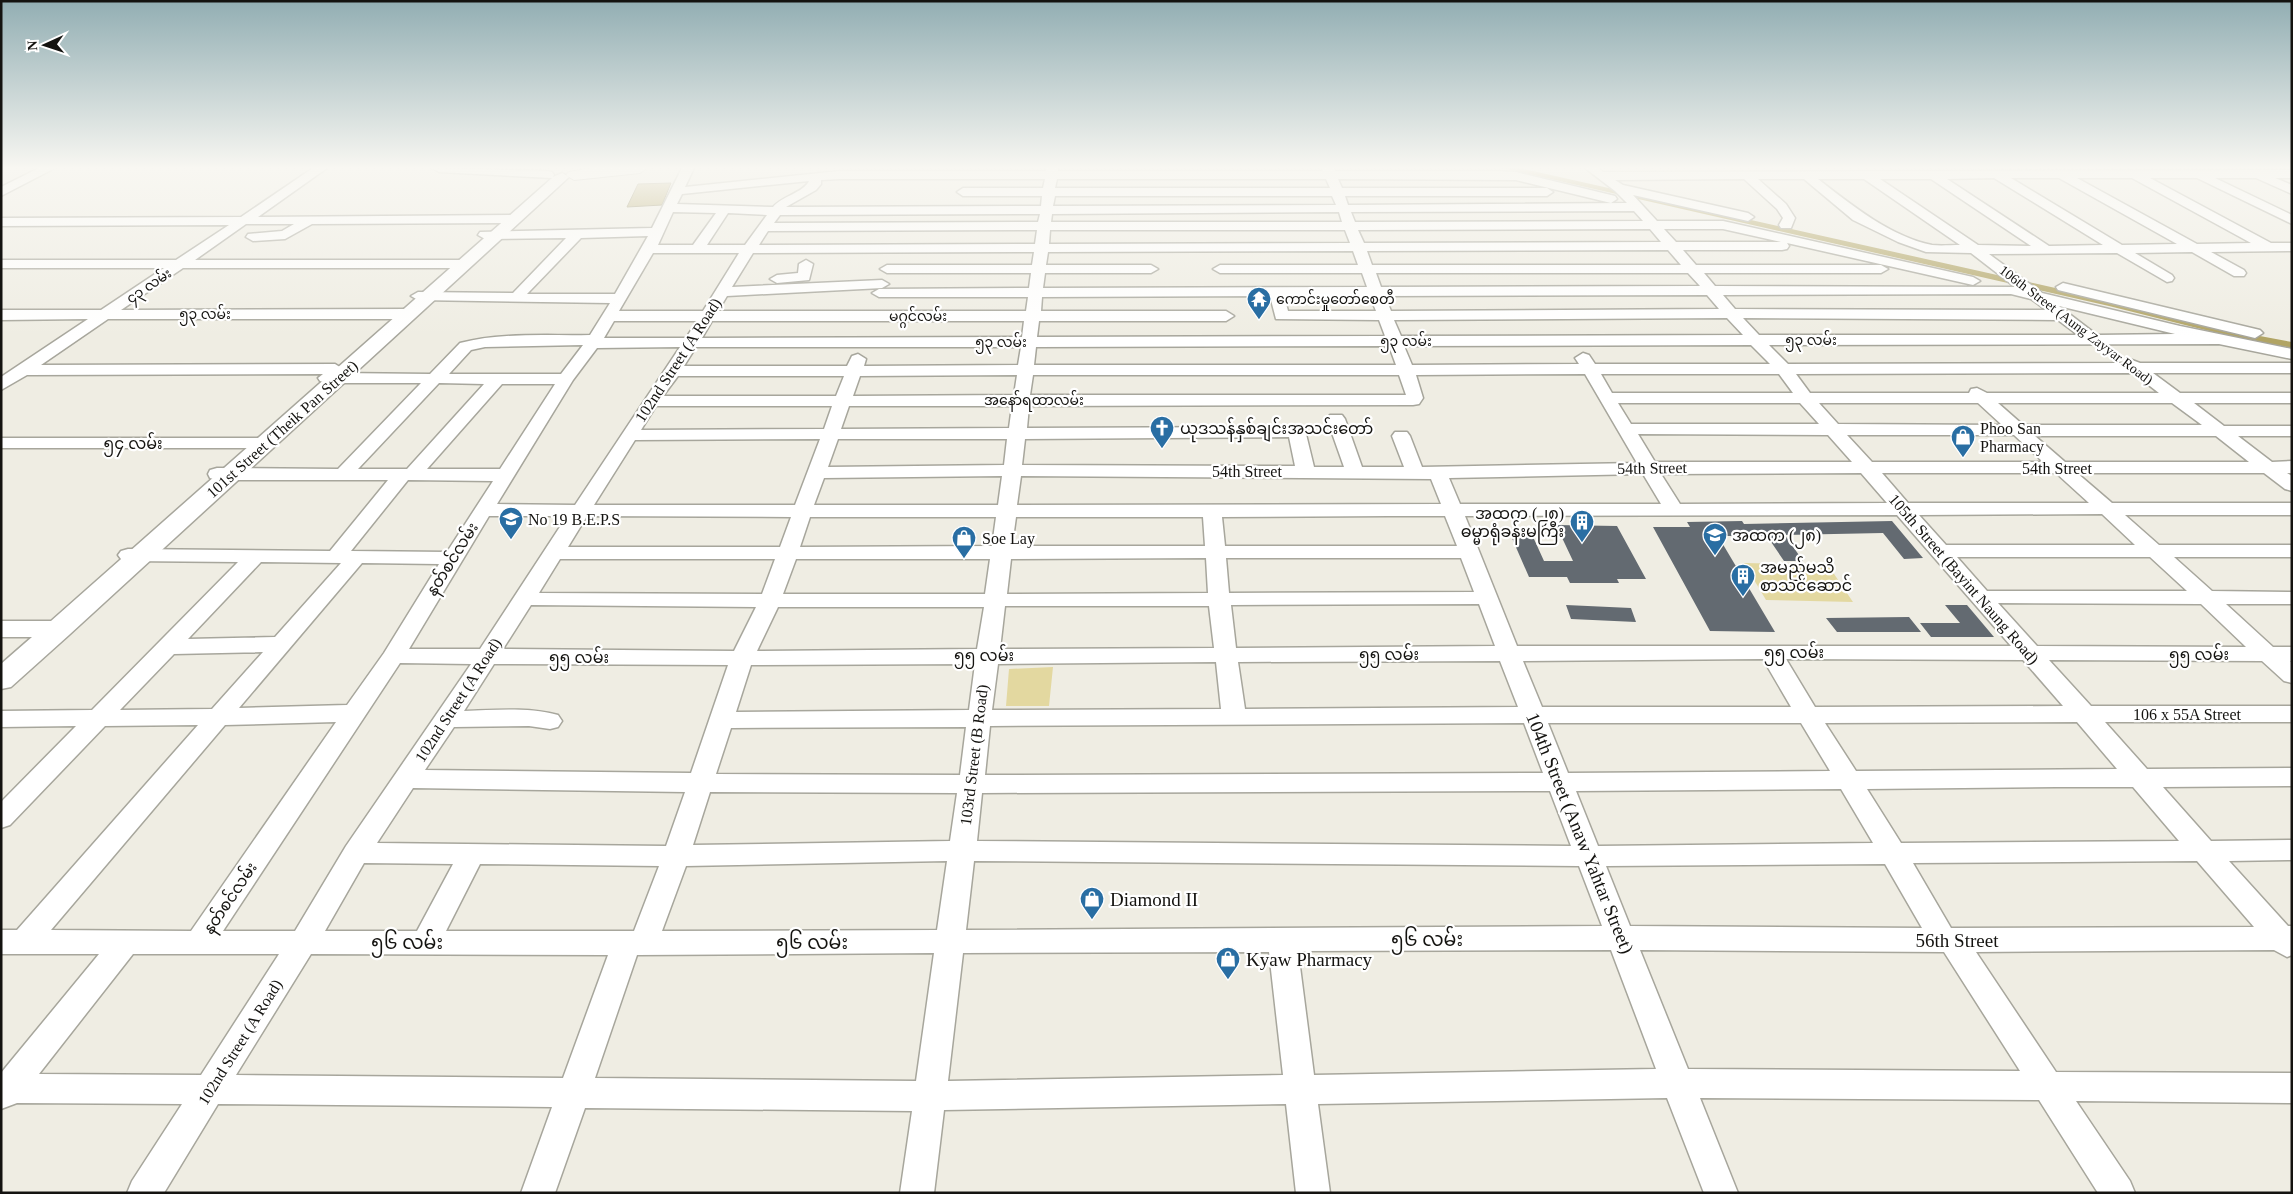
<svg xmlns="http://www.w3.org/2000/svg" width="2293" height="1194" viewBox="0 0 2293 1194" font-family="'Times New Roman','Noto Sans Myanmar',serif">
<rect width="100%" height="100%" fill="#efede3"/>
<path fill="#e3d8a0" d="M1744 563 1828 565 1853 602 1766 600Z
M1053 667 1049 706H1006L1009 669Z"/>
<path fill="#b1a464" stroke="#82784b" d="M671 183 662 205 627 207 638 184Z"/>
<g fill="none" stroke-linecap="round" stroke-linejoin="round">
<path fill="#b1a464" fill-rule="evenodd" d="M1502 168H1519L2109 300 2233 331 2292 342V348L2233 337 2109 306Z"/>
</g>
<path fill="#636a71" d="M1742 521 1744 524 1892 521 1923 558 1904 559 1883 533 1785 535 1803 561H1784L1767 536H1718L1775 632 1710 631 1653 527H1690L1687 522Z
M1556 525 1617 526 1646 579H1617L1619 583H1570L1567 577H1529L1508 529 1529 528 1544 561H1573Z
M1566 605 1631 608 1636 622 1571 619Z
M1945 605H1967L1994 637H1931L1920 623H1960Z
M1909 617 1921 632H1837L1826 618Z"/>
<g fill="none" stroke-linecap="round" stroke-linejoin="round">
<defs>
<path id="minor" d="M39 168H55L1 196V187Z
M313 168H327L258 217 514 215 520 219 514 223 312 224 285 239 253 241 246 237 248 234 282 231 294 224H246L195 260H464L471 264 464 268H183L121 310 409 309 417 314 409 319H108L41 365 335 364 343 369 338 373 430 374 460 343C502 332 547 336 590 335L610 303 418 300 411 296 418 292 513 293 566 238 485 239 478 235 480 232 652 228 682 168H694L685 187 840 171H1046V168H1058V171H1323L1322 168H1334L1335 171H1497L1516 172 1615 196 1617 199 1611 203 1516 180 1338 179 1342 188H1547L1553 192 1547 196H1345L1348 205 1627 203 1615 191 1585 168H1598L1603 172 2292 170V178H2275L2292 185V194L2256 178H2215L2292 215V224L2197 178H2150L2271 243H2292V251L2211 252 2244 270 2246 273 2244 276H2234L2192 252 2135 253 2172 275 2174 278 2172 281 2167 282 2117 253 1989 254 2042 293 2180 326 2292 349V359L2219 344 1769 345 1788 364 2125 363 2132 360 2140 363H2292V373H2153L2180 393H2292V403H2194L2224 426H2292V436H2238L2272 462 2292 461V473H2287L2292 476V491L2285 489 2264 473H2077L2112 503H2292V515H2125L2159 545H2292V557H2174L2212 591 2292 592V604H2226L2273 647H2292V661H2290L2292 663V683L2284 681 2262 661 2049 660 2091 706H2292V722H2105L2147 769 2292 768V786L2163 787 2211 841 2292 840V860L2229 861 2288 926H2292V955L2287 957 2274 950 1976 952 2056 1072 2292 1073V1103L2076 1101 2130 1181 2135 1193H2098L2039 1100 1700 1098 1738 1193H1704L1667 1098 1318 1104 1330 1193H1296L1286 1104 944 1110 934 1193H900L912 1111 585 1108 555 1193H521L552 1107 218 1104 164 1193H127L132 1181 182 1104 17 1103 1 1109V1073L99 954H1V930H17L198 725 105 726 10 825 1 828V802L76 726 1 727V711L92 710 238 562 128 561 121 559 118 555 121 551 128 549 330 551 388 480H217L210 478 208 474 210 470 217 468 338 469 421 383H326L320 381 318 378 323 374 27 375 1 390V377L88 319 1 320V310H101L164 268H1V260H176L229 225 1 226V218L241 217ZM1994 178 2103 245 2049 246 1947 179ZM2011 178H2059L2177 244 2122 245ZM2077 178H2132L2251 243 2197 244ZM840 179H1045L1043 188H963L957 192 963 196H1042L1041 206 786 207 816 190 821 184V180ZM1057 179H1326L1330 188H1055ZM1744 179 1777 209 1783 218 1779 225 1781 228H1791L1795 218 1786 204 1758 179H1804L1853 220 1898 242 1926 252 1971 253 2015 287 1715 286 1704 273H1881L1888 269 1881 265H1696L1683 250H1782L1787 249 1789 246 1787 243 1973 285 1980 281 1973 277 1723 221H1657L1633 195 1748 221 1754 217 1748 213 1623 185 1615 180ZM1818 179H1864L1960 245C1951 245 1941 246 1932 245 1891 237 1850 204 1818 179ZM1880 179H1931L2031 246 1978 245ZM809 181C803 193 782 196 773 207L677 204 682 194ZM1055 196H1332L1336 205 1053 206ZM1634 211 1643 221 1355 222 1351 212ZM673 212 716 213 693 245H658ZM1339 212 1342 222H1051L1052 214ZM728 213 767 215 745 245H707ZM1040 214 1038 222 774 223 780 215ZM1650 229 1661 242 1364 243 1358 230ZM1664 229H1723L1781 242H1676ZM1037 230 1035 244 759 245 768 231ZM1050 230H1345L1350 243 1049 244ZM648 236 615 294H527L581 238ZM1668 250 1681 265H1372L1367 251ZM1353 251 1358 265H1220L1213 269 1220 273H1362L1367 287 1043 288 1045 273H1151L1158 269 1151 265H1046L1048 252ZM1034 252 1032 265H887L880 269 887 273H1031L1029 288 879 289 872 293 879 297H1028L1026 311H718L727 296 882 288 889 284 882 280 732 287 753 253ZM653 253H739L703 311H619ZM1376 273H1688L1700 286 1381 287ZM2011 294 2031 299 2046 310 1735 309 1723 295ZM1707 295 1719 309 1391 311 1385 296ZM1270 296 1276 319 1379 320 1385 336 1037 337 1039 321H1226L1234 316 1226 311H1041L1042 297ZM1284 296H1370L1376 311H1288ZM2059 306 2175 334 2097 335ZM1727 318 1743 335 1401 336 1394 320ZM1743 318 2058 320 2078 335H1759ZM614 321H697L686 338H604ZM712 321H1024L1022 337 702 338ZM583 345 561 374H449L471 350 485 347ZM1751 345 1770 364H1595L1589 355 1583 353 1575 358 1579 364 1412 365 1404 346ZM1389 346 1396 365H1034L1036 347ZM680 347 575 505 497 504 573 380 597 348ZM696 347H1021L1018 365 864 366 866 359 858 354 852 356 847 366H684ZM2133 373 2159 393H1987L1977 388 1971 389 1969 393H1810L1796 374ZM1585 374 1637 463 1422 467 1410 436 1407 432H1395L1392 436 1404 467H1362L1345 419 1342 415H1330L1327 419 1344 467H1314L1306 434 1303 430 1292 427 1027 428 1029 406 1413 405 1419 404 1423 398 1416 375ZM1601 374H1779L1793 393H1612ZM1017 375 1014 395 853 396 860 376ZM1033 375H1399L1406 395H1030ZM678 376H844L836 396H663ZM439 383 484 384 407 469H358ZM502 384H555L500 469H427ZM1618 403H1800L1819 424H1631ZM1819 403H1978L2002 425 1838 424ZM1998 403H2172L2202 425H2023ZM656 406H832L824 429 641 430ZM849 406H1012L1009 428 841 429ZM1638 434 1828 435 1852 462H1655ZM1847 435H2014L2043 462H1872ZM2035 436H2216L2249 462H2065ZM1289 437 1295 466 1022 465 1025 439ZM820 439 795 505H594L635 440ZM838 439H1007L1004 465 828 467ZM1861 473 1887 503 1680 504 1661 474ZM1882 473H2056L2089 503H1908ZM1643 474 1661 504H1460L1449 478ZM1002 476 998 505H814L824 478ZM1021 476 1431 479 1441 504 1017 505ZM408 480 493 481 447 552 351 551ZM2102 514 2135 545H1946L1919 515ZM1897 515 2011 646H1517L1465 516ZM489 516H567L480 649H409ZM587 516 791 517 780 547H568ZM1388 516H1445L1457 546H1225L1222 517ZM810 517H996L992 546 800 547ZM1016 517H1203L1205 546H1012ZM1957 557H2150L2187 591H1987ZM1206 558 1208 593 1007 594 1011 559ZM1226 558H1461L1474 592 1229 593ZM560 559H775L762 594 539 593ZM796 559H990L985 594H783ZM261 562 341 563 275 637 188 639ZM362 563 439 564 384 653 347 705 239 708ZM1998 603 2201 604 2246 647 2037 646ZM1479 604 1495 646 1236 648 1231 605ZM531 605 756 607 734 651 503 649ZM1005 606H1209L1214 648 1000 649ZM778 607H984L977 649 757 651ZM263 652 212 709 120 710 174 654ZM1763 659 1791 707H1542L1523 661ZM1786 659 2023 660 2063 706 1815 707ZM1500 661 1518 707 1245 709 1238 662ZM1216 662 1221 709 992 710 998 664ZM400 663 471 664 346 846 295 931H223ZM494 664 728 665 691 773 425 770 454 727 529 726 550 729 558 727 562 721 558 715C528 707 495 710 464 711ZM975 664 969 710 736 712 751 665ZM336 722 191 931 51 930 225 725ZM2077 722 2117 769 1856 771 1825 723ZM1524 723 1543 773 985 775 990 726ZM1548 723H1801L1830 771 1568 773ZM966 727 960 775 716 774 731 728ZM2056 787H2133L2179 841 1901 843 1867 789ZM413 788 685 792 666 846 377 843ZM1841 789 1873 843 1598 846 1576 791ZM1550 791 1571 846 977 841 982 793ZM710 792 957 793 950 841 693 845ZM947 861 937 930 662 931 686 866ZM974 861 1579 866 1602 926 966 930ZM2197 861 2254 927 1951 928 1913 863ZM364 863 453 864 417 931H325ZM480 864 659 866 634 931H446ZM1885 864 1922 928 1630 926 1606 866ZM1611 950 1656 1069 1314 1075 1298 951ZM1640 950 1944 952 2020 1071 1688 1069ZM1269 952 1283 1075 948 1081 963 953ZM934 953 916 1081 595 1078 637 955ZM133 954H279L201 1075 39 1074ZM311 954 608 955 563 1078 236 1075Z
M806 260 813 264 809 280 777 283 770 279 777 275 798 273 799 264Z
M2063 283 2260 330 2263 333 2255 338 2058 290 2056 287Z
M1 438H265L271 439 274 443 271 447 265 448H1Z"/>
<path id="major" d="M432 168 547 171 552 172 554 175 553 177 562 173 569 177 69 635 11 687 1 689V664L32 637H1V621H51L552 178 439 172Z"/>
<path id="highway" d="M593 168H647L640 173 574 180 566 175 569 172Z"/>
</defs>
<use href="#minor" stroke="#a7a69c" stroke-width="3"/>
<use href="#major" stroke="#a7a69c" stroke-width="3"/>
<use href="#highway" stroke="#a7a69c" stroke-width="2"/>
<use href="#minor" fill="#fff" fill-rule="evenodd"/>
<use href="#major" fill="#fff" fill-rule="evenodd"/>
<use href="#highway" fill="#fff" fill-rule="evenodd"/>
</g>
<linearGradient id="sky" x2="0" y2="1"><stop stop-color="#92aeb3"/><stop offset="0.5" stop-color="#f8f7f2"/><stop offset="1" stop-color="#f8f7f2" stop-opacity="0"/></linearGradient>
<rect width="2293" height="336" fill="url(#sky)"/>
<defs>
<symbol id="temple-pin" viewBox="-11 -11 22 30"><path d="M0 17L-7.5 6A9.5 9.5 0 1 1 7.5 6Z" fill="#296ea3" stroke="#fff"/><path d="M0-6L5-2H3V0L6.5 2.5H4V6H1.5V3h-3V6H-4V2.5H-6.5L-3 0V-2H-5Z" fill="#fff"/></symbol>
<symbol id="church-pin" viewBox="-11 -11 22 30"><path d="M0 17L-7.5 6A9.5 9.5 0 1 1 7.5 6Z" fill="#296ea3" stroke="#fff"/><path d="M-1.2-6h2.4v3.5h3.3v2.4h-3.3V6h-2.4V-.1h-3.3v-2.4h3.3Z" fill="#fff"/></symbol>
<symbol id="shop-pin" viewBox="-11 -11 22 30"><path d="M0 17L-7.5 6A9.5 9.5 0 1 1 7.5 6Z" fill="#296ea3" stroke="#fff"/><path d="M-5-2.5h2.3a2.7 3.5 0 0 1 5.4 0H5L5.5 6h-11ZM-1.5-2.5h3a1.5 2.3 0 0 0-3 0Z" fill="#fff"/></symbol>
<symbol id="school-pin" viewBox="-11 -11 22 30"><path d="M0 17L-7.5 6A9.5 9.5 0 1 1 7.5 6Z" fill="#296ea3" stroke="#fff"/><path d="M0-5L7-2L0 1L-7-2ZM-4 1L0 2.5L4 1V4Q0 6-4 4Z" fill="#fff"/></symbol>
<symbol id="building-pin" viewBox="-11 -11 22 30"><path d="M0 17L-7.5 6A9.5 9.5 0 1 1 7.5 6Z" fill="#296ea3" stroke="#fff"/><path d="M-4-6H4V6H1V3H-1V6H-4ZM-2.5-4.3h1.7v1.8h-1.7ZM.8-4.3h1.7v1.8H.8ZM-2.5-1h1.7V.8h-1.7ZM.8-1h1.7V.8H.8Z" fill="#fff"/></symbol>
</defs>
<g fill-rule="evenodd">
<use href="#temple-pin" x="1245" y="285" width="28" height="38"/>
<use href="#church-pin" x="1148" y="414" width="28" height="38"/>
<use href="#shop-pin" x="1949" y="423" width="28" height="38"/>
<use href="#school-pin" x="497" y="505" width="28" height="38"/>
<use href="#building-pin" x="1568" y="508" width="28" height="38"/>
<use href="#school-pin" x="1701" y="521" width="28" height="38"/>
<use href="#shop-pin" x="950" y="524" width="28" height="38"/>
<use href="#building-pin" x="1729" y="562" width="28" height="38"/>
<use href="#shop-pin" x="1078" y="885" width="28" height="38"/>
<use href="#shop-pin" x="1214" y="945" width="28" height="38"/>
</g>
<g text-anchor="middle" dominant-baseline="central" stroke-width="4.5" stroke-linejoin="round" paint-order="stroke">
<g font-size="14" fill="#141310" stroke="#fff">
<text transform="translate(149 286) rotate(-34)">၄၃ လမ်း</text>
<text x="205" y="314">၅၃ လမ်း</text>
<text x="918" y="316">မဂ္ဂင်လမ်း</text>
<text transform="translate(2076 325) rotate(37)">106th Street (Aung Zayyar Road)</text>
<text x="1811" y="340">၅၃ လမ်း</text>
<text x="1406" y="341">၅၃ လမ်း</text>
<text x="1001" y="342">၅၃ လမ်း</text>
<text x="1034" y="400">အနော်ရထာလမ်း</text>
</g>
<g font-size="14" fill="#141310" stroke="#fff" text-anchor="start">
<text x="1276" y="299">ကောင်းမှုတော်စေတီ</text>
</g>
<g font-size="16" fill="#141310" stroke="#fff">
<text transform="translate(678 360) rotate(-57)">102nd Street (A Road)</text>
<text transform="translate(282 429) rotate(-42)">101st Street (Theik Pan Street)</text>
<text x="133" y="443">၅၄ လမ်း</text>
<text transform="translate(1652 468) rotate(-1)">54th Street</text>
<text x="2057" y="468">54th Street</text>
<text x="1247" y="471">54th Street</text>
<text transform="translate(452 559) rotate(-58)">နတ်စင်လမ်း</text>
<text transform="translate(1964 579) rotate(49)">105th Street (Bayint Naung Road)</text>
<text x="1794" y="652">၅၅ လမ်း</text>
<text x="1389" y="654">၅၅ လမ်း</text>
<text x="2199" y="654">၅၅ လမ်း</text>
<text x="984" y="655">၅၅ လမ်း</text>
<text x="579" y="657">၅၅ လမ်း</text>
<text transform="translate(458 700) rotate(-57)">102nd Street (A Road)</text>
<text x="2187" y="714">106 x 55A Street</text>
<text transform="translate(974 755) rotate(-83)">103rd Street (B Road)</text>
<text transform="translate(230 898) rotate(-56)">နတ်စင်လမ်း</text>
<text transform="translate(240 1042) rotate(-58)">102nd Street (A Road)</text>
</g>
<g font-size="16" fill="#141310" stroke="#fff" text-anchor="start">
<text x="1180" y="428">ယုဒသန်နှစ်ချင်းအသင်းတော်</text>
<text x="1980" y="428">Phoo San<tspan x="1980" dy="18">Pharmacy</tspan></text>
<text x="1564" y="513" text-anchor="end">အထက (၂၈)<tspan x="1564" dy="18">ဓမ္မာရုံခန်းမကြီး</tspan></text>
<text x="528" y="519">No 19 B.E.P.S</text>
<text x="1732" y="535">အထက (၂၈)</text>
<text x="982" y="538">Soe Lay</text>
<text x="1760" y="567">အမည်မသိ<tspan x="1760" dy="18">စာသင်ဆောင်</tspan></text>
</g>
<g font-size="19" fill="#141310" stroke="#fff">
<text transform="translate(1580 833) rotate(68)">104th Street (Anaw Yahtar Street)</text>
<text x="1427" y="939">၅၆ လမ်း</text>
<text x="1957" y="940">56th Street</text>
<text x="407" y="942">၅၆ လမ်း</text>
<text x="812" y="942">၅၆ လမ်း</text>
</g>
<g font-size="19" fill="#141310" stroke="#fff" text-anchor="start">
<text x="1110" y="899">Diamond II</text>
<text x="1246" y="959">Kyaw Pharmacy</text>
</g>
</g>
<rect width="2293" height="1194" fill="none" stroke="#141310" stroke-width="5"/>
<g transform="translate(45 45) rotate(267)" stroke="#ffffff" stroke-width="4" paint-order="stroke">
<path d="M0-4L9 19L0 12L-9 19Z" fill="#141310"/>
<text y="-8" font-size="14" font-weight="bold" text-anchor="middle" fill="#141310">N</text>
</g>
</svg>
